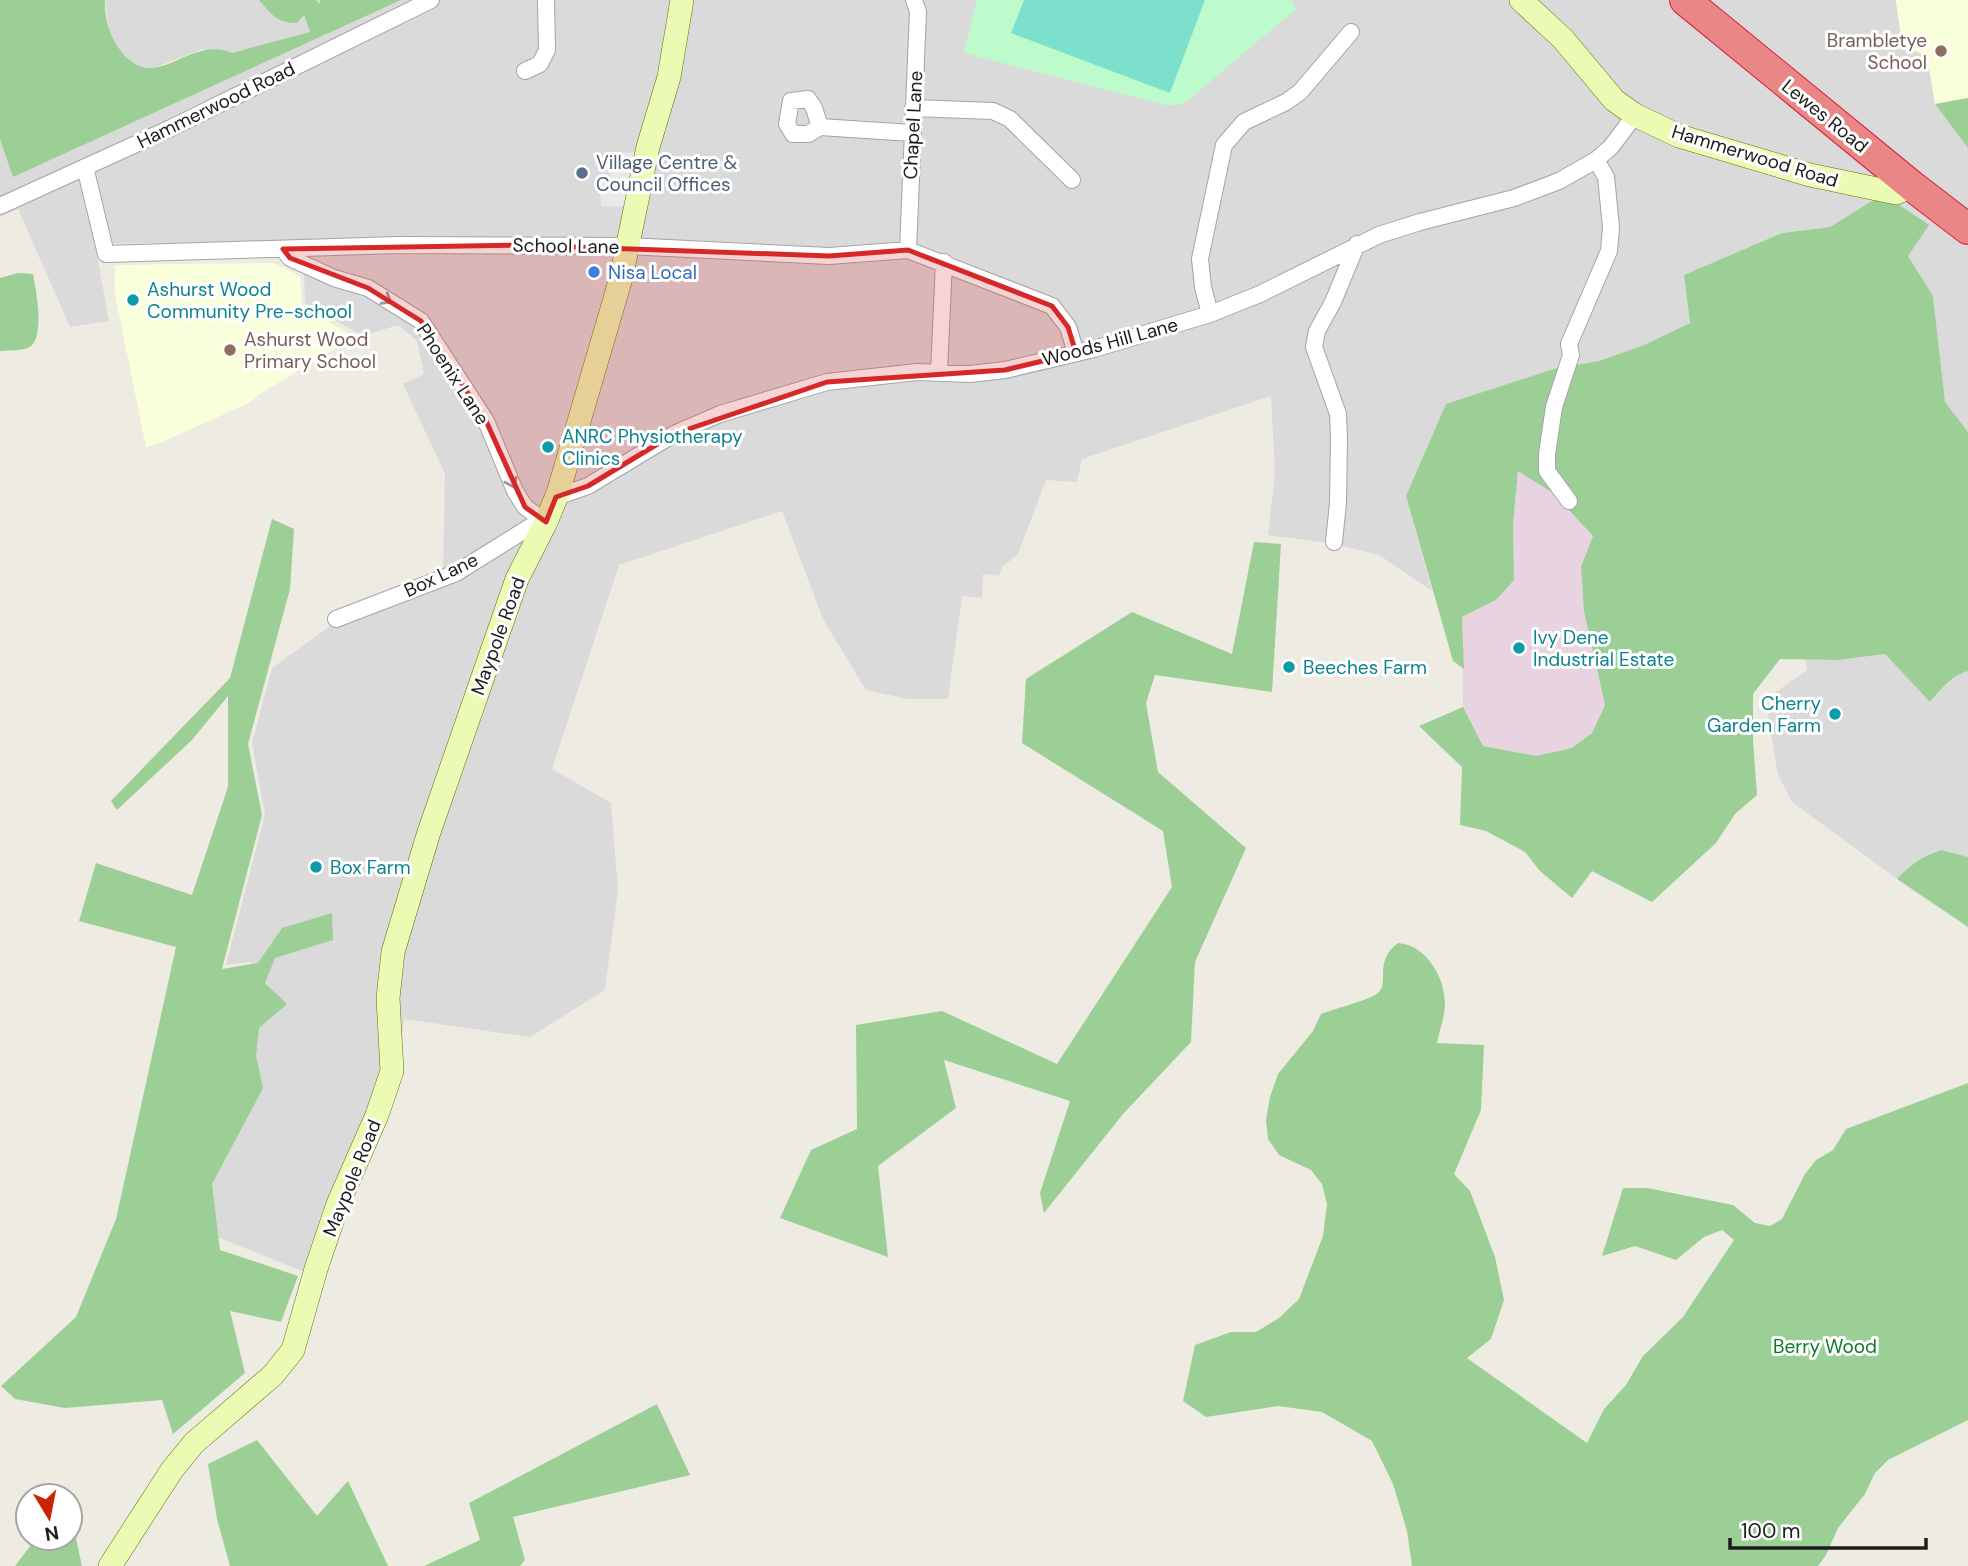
<svg xmlns="http://www.w3.org/2000/svg" width="1968" height="1566" viewBox="0 0 1968 1566" font-family="'DM Sans',sans-serif">
<rect width="100%" height="100%" fill="#eeece2"/>
<path fill="#dbdada" d="M105 0H1896L1902 45 1927 56 1935 104 1968 148V432L1945 402 1933 297 1908 256 1883 194 1830 227 1782 233 1684 275 1690 323 1644 345 1599 361 1557 368 1406 496 1432 591 1379 555 1335 544 1268 535 1275 473 1271 396 1082 459 1077 482 1046 480 1018 554 1002 567 999 576 983 574 982 598 962 596 948 699H908L866 690 823 619 782 511 619 565 552 769 611 803 618 890 605 990 530 1037 404 1019 395 1092 323 1274 302 1271 187 1225 244 1090 251 962 226 965 265 814 252 743 272 668 355 608 443 568 445 474 403 384 424 374 417 341 398 325 363 336 305 303 303 241 95 244 109 321 70 327 18 209 0 217V139L14 176 239 74 203 49 154 68 137 67 126 59 115 43 109 30Z
M1885 654 1930 702 1943 687 1961 673 1968 671V857L1941 850 1926 855 1911 865 1897 879 1792 802 1778 775 1767 711 1769 700 1776 692 1807 670 1805 659 1838 660Z"/>
<path fill="#e8d4e0" d="M1518 470 1553 493 1593 536 1581 567 1584 612 1605 705 1592 733 1572 748 1536 756 1483 746 1463 707 1462 617 1496 600 1513 524Z"/>
<path fill="#f9ffda" d="M1896 0H1968V98L1935 104 1927 56 1902 46Z
M274 263 300 276 302 305 354 337 258 395 249 403 160 443 146 447 115 294V265Z"/>
<path fill="#9ccf95" d="M0 0H105C104 16 109 34 118 47 154 100 188 33 232 53L310 32 304 15 297 23C278 24 271 14 259 0H315L320 4V0H401L13 177 0 139Z
M1968 98V148L1935 104Z
M1883 194 1929 225 1908 256 1933 296 1945 402 1968 432V671C1952 675 1940 690 1930 702L1885 654 1838 660 1780 659 1753 694V740L1757 795 1735 814 1716 843 1652 902 1592 871 1572 898 1540 871 1525 852 1486 831 1460 825 1462 767 1419 726 1463 707 1483 746 1536 756 1572 748 1592 733 1605 705 1584 612 1581 567 1593 536 1553 493 1518 471 1513 524 1514 580 1496 600 1462 617 1464 669 1453 661 1406 496 1446 404 1557 368 1599 361 1644 345 1690 323 1684 275 1782 233 1830 227Z
M18 273 33 274C36 290 46 340 28 348 20 351 9 350 0 351V278Z
M272 519 294 529 290 589 248 744 262 815 222 969 258 963 282 928 332 913 333 940 275 958 265 983 287 1004 259 1028 256 1056 263 1088 212 1184 220 1250 298 1276 281 1322 230 1311 245 1373 173 1434 162 1400 65 1408 15 1399 1 1386 76 1317 116 1219 176 947 79 921 96 863 192 895 228 787V696L192 740 117 810 111 801 230 678Z
M1254 542 1281 544 1272 692 1155 675 1146 703 1158 772 1246 848 1195 962 1191 1042 1123 1114 1044 1213 1040 1193 1070 1101 944 1060 956 1108 878 1166 888 1257 780 1218 811 1150 857 1129 856 1025 942 1011 1057 1064 1172 887 1163 831 1022 743 1026 679 1132 612 1232 654Z
M1941 850 1968 857V927L1897 879C1910 865 1922 856 1941 850Z
M1398 943C1426 945 1445 977 1445 1004 1445 1017 1439 1031 1437 1043L1484 1045 1481 1110 1454 1174 1470 1191 1495 1257 1504 1300 1491 1339 1467 1358 1587 1443 1604 1409 1626 1385 1643 1356 1683 1317 1734 1240 1722 1230 1704 1237 1676 1260 1635 1246 1602 1256 1623 1188H1647L1733 1205 1755 1223 1770 1226 1782 1219 1805 1174 1816 1160 1833 1150 1846 1129 1968 1083V1420L1888 1460 1875 1473 1865 1494 1838 1528 1826 1555 1818 1566H1412L1407 1531 1393 1484 1372 1441 1322 1412 1278 1406 1206 1417 1183 1401 1195 1345 1231 1332H1256L1279 1318 1299 1299 1323 1236 1327 1204 1322 1184 1311 1170 1279 1155 1268 1139 1266 1120 1270 1097 1278 1074 1313 1031 1321 1014C1334 1009 1365 1001 1375 995 1393 985 1371 963 1398 943Z
M657 1404 690 1475 513 1517 525 1560 520 1566H424L480 1540 469 1503Z
M257 1440 317 1516 348 1481 388 1566H230L217 1519 208 1464Z
M70 1510 82 1566H15L36 1538H70Z"/>
<path fill="#bdfbcc" d="M977 0H1291L1296 9 1187 101 1177 105H1165L964 53Z"/>
<path fill="#7de0cc" d="M1024 0H1205L1170 93 1011 33Z"/>
<path fill="#e9e9e9" d="M635 152V163L624 207 601 206 600 182 610 180 608 155Z"/>
<g fill="none" stroke-linecap="round" stroke-linejoin="round">
<defs>
<path id="street" d="M525 71 540 64 547 50 546 0
M913 108 993 111 1010 119 1072 180
M820 127 814 108 808 99 791 101 787 124 793 134H808L820 127 912 133
M85 167 106 254 398 245 627 246 829 256 908 250 1052 306 1068 327 1076 353
M0 206 171 128 431 0
M283 249 290 258 334 278 368 288 421 321 486 421 515 491 525 507 546 522
M908 250 918 12 914 0
M1210 314 1203 287 1200 259 1224 145 1244 122 1286 102 1300 92 1351 32
M939 372 944 262
M558 493 565 494 588 486 674 434 720 414 827 382 917 372 970 374 1005 370 1094 349 1210 314 1260 294 1379 235 1420 222 1514 198 1559 181 1596 160 1611 147 1635 115
M1569 501 1547 471V454L1554 407 1571 355 1569 344 1609 251 1611 227 1606 177 1596 160
M1334 542 1338 503 1339 437 1338 414 1314 347 1317 331 1333 302 1357 244
M336 619 456 573 541 520"/>
<path id="secondary" d="M1521 0 1563 39 1614 100 1635 115 1679 136 1810 175 1896 193 1912 186
M110 1566 172 1470 194 1443 273 1375 293 1350 316 1269 338 1204 377 1115 392 1071 388 998 393 952 429 832 517 579 546 522 558 493 621 278 648 147 669 77 682 0"/>
<path id="highway" d="M1685 0 1912 186 1968 229"/>
</defs>
<use href="#street" stroke="#a4a4a4" stroke-width="18"/>
<use href="#secondary" stroke="#557602" stroke-width="24"/>
<use href="#highway" stroke="#dd1e3e" stroke-width="32"/>
<use href="#street" stroke="#fff" stroke-width="16"/>
<use href="#secondary" stroke="#ebfbb3" stroke-width="23"/>
<use href="#highway" stroke="#e98787" stroke-width="30"/>
</g>
<defs><path id="oneway-chevron" d="M-2-3.5L2.5 0L-2 3.5" fill="none" stroke-width="1.6" stroke-linecap="round" stroke-linejoin="round" transform="scale(1.75)"/></defs>
<g stroke="#999">
<use href="#oneway-chevron" transform="translate(387 300) rotate(31)"/>
<use href="#oneway-chevron" transform="translate(512 483) rotate(66)"/>
</g>
<path fill="#d62828" fill-opacity="0.2" stroke="#d62828" stroke-width="5" stroke-linejoin="round" d="M520 245 829 256 908 250 1052 306 1068 327 1076 353 1005 370 827 382 674 434 588 486 556 497 546 522 525 507 486 421 421 321 368 288 290 258 283 249Z"/>
<g fill="#8d6e63" stroke="#fff" stroke-width="2.5">
<circle cx="1941" cy="51" r="7"/>
<circle cx="230" cy="350" r="7"/>
</g>
<circle fill="#5c6f8a" stroke="#fff" stroke-width="2.5" cx="582" cy="173" r="7"/>
<circle fill="#3f7fe0" stroke="#fff" stroke-width="2.5" cx="594" cy="272" r="7"/>
<g fill="#0f9aa8" stroke="#fff" stroke-width="2.5">
<circle cx="133" cy="300" r="7"/>
<circle cx="548" cy="447" r="7"/>
<circle cx="1519" cy="648" r="7"/>
<circle cx="1289" cy="667" r="7"/>
<circle cx="1835" cy="714" r="7"/>
<circle cx="316" cy="867" r="7"/>
</g>
<g text-anchor="middle" dominant-baseline="central" stroke-width="6" stroke-linejoin="round" paint-order="stroke">
<g font-size="19" fill="#785e54" stroke="#fff" text-anchor="end">
<text x="1927" y="40">Brambletye<tspan x="1927" dy="22">School</tspan></text>
<text x="244" y="339" text-anchor="start">Ashurst Wood<tspan x="244" dy="22">Primary School</tspan></text>
</g>
<g font-size="19" fill="#1d1d1d" stroke="#fff">
<text transform="translate(216 105) rotate(-26)">Hammerwood Road</text>
<text transform="translate(1825 116) rotate(39)">Lewes Road</text>
<text transform="translate(913 125) rotate(-87)">Chapel Lane</text>
<text transform="translate(1755 156) rotate(17)">Hammerwood Road</text>
<text transform="translate(566 246) rotate(1)">School Lane</text>
<text transform="translate(1110 342) rotate(-15)">Woods Hill Lane</text>
<text transform="translate(453 374) rotate(57)">Phoenix Lane</text>
<text transform="translate(441 575) rotate(-25)">Box Lane</text>
<text transform="translate(498 636) rotate(-70)">Maypole Road</text>
<text transform="translate(352 1178) rotate(-68)">Maypole Road</text>
</g>
<g font-size="19" fill="#4e5e75" stroke="#fff" text-anchor="start">
<text x="596" y="162">Village Centre &amp;<tspan x="596" dy="22">Council Offices</tspan></text>
</g>
<g font-size="19" fill="#366cbe" stroke="#fff" text-anchor="start">
<text x="608" y="272">Nisa Local</text>
</g>
<g font-size="19" fill="#0d838f" stroke="#fff" text-anchor="start">
<text x="147" y="289">Ashurst Wood<tspan x="147" dy="22">Community Pre-school</tspan></text>
<text x="562" y="436">ANRC Physiotherapy<tspan x="562" dy="22">Clinics</tspan></text>
<text x="1533" y="637">Ivy Dene<tspan x="1533" dy="22">Industrial Estate</tspan></text>
<text x="1303" y="667">Beeches Farm</text>
<text x="1821" y="703" text-anchor="end">Cherry<tspan x="1821" dy="22">Garden Farm</tspan></text>
<text x="330" y="867">Box Farm</text>
</g>
<g font-size="19" fill="#087d26" stroke="#fff">
<text x="1825" y="1346">Berry Wood</text>
</g>
</g>
<g transform="translate(49 1517) rotate(170)"><circle r="33" fill="#ffffff" stroke="#a5a5a5" stroke-width="2"/>
<path d="M0-5L12 26L0 18L-12 26Z" fill="#c92400"/>
<text y="-10" font-size="19" font-weight="bold" text-anchor="middle" fill="#1d1d1d">N</text>
</g>
<path d="M1730 1538v10h196v-10" fill="none" stroke="#1d1d1d" stroke-width="3.5"/>
<text x="1741" y="1538" font-size="21" fill="#1d1d1d" stroke="#ffffff" stroke-width="5" paint-order="stroke">100 m</text>
</svg>
